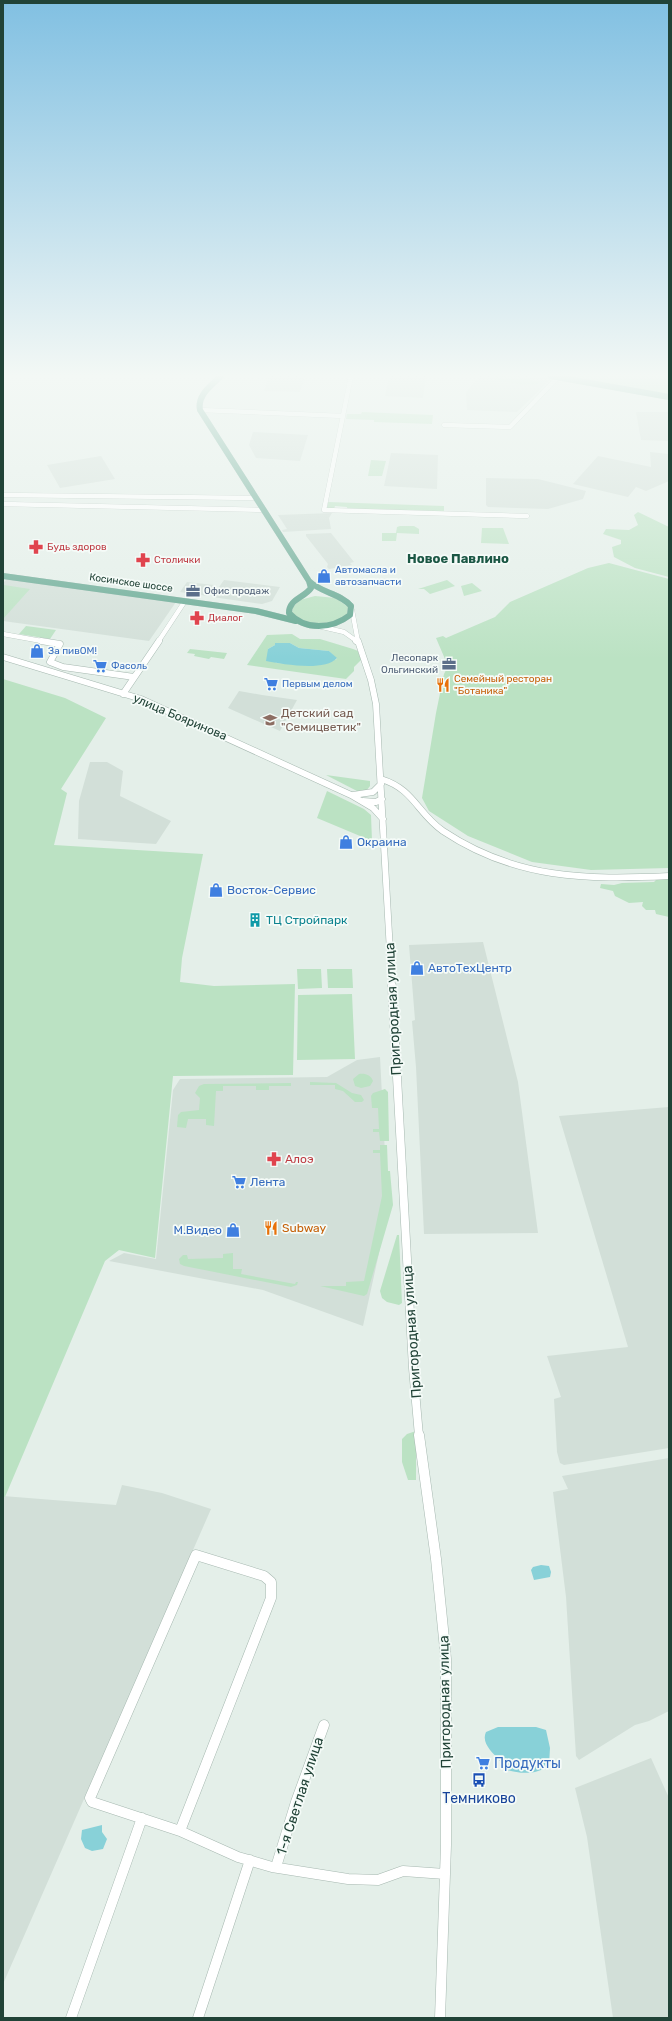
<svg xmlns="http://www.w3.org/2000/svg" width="672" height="2021" viewBox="0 0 672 2021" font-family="Rubik,sans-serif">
<rect width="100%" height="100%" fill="#e4efe9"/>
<path fill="#d2dfd8" d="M269 376H305L300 392 264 391Z
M389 376H426L423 398 385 396Z
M479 376H533L551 379 517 412 467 410 466 393Z
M636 412H669V441L641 440Z
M253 432 308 435 300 461 256 458 249 445Z
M650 452 669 454V481L646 491 636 487 628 497 573 484 598 456 651 467Z
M391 453 438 455 437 489 384 486Z
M101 456 115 479 60 488 47 465Z
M486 478 538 479 586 491 583 499 548 509 488 507 486 505Z
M332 513 329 518 331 529 283 532 282 530 287 529 278 515Z
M331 533 354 562 350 563 352 565 329 569 327 567 328 564 306 536V534Z
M7 579 176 602 149 641 3 621V583Z
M224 580 280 587 272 601 262 604 212 597Z
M187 582 214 585 208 596 180 592Z
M239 691 262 695 297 700 280 731 228 708Z
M90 762H107L123 771 120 796 171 821 156 844 78 839 79 801Z
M483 942 518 1082 538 1233 424 1234 416 1067 412 1021 415 1020 409 945Z
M380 1057 388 1212 363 1326 263 1290 109 1261 124 1253 156 1259 173 1090 180 1079 327 1077 357 1060Z
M669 1107V1448L564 1465 560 1463 557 1452 554 1399 561 1397 547 1356 628 1347 559 1116Z
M669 1458V1711L649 1721 635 1725 579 1760 576 1756 566 1597 553 1492 568 1489 562 1476Z
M122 1485 162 1493 211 1509 3 1984V1496L116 1505Z
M651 1758 669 1798V2018H613L587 1837 575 1788Z"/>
<path fill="#bbe2c3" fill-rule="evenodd" d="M495 376H516L540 382C535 390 506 381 497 380Z
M560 376H669V395Z
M362 412 433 415 432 424 374 422V420L346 419 347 414H361Z
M371 460 386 461 382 476H368Z
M328 502 444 506V512L347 509V507L335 506 334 509 327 508Z
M638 512 669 527V577L635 568 614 557 612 547 621 544V540L603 534 606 529 629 530 638 525 634 515Z
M400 526H414L419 529V534L397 533 396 541H382V533H396L397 527Z
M482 528H503L509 544 481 543Z
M609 563 669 579V868L591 870 532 862 468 836 429 811 422 798 436 713 444 674 448 666 436 638 443 636 446 638 495 617 510 602 588 568Z
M447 580 455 586 430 594 424 589H418Z
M472 583 482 591 464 596 461 586Z
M4 585 30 589 3 619V586Z
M315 596 336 598 348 607 347 615C330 626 308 627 292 613L293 607 300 600Z
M26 626 56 630 50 639 19 634Z
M292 634 300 639H320L353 649 358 651 361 660 354 667V671L346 679 247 665 267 635ZM275 643H290L299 648 329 651 337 659 320 665 276 663 268 649 275 645Z
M190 649 227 653 224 659 211 657 209 659 194 656 195 654 187 653Z
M3 679 65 698 106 718 61 789 67 793 54 845 203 854 182 958 180 982 214 986 295 984 293 1075 173 1076 155 1258 119 1250 105 1261 5 1497 3 1496Z
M326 775 370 781V786L367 790 357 791Z
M327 791 364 809 371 815 372 841 317 818Z
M658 878H669V917L656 914 655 910H646L642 906 643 902 629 903 615 896 613 891 600 888 601 884 614 885 622 883 654 882Z
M297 969H321L322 988 298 989Z
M327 969H352L353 988H328Z
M352 994 355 1059 297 1060 298 995Z
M359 1074C365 1073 371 1075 373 1081L370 1086 361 1088 355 1086 353 1079Z
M310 1082 336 1083 352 1093 361 1095 364 1100 362 1102H355L343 1091 335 1089V1085H310Z
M291 1083V1086H269V1090H256V1086H223V1091H216L214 1126 206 1125V1119H188L186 1128 177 1127 178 1115 181 1112 199 1110 200 1098 195 1093 199 1086 204 1084Z
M385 1089 388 1092 389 1141H380L379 1132H373V1129H379L378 1108H372L371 1096 373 1093Z
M380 1145H387L388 1171H390L393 1205 367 1294 364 1296 320 1286H346V1282L364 1281 382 1196 380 1153H373V1150H380Z
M397 1235H399L402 1303 399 1305 387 1302 382 1298 380 1291Z
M233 1253V1269H242L241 1274 295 1284 296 1282H298L297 1285 291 1287 184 1266 180 1264 179 1259 183 1255H187L188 1259 223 1258V1254Z
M416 1431V1480H408L402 1462V1439L407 1434Z"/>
<path fill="#88d1d8" d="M275 643H290L299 648 329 651 337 658C325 672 282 664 266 661L268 649 275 645Z
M541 1565 549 1566 551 1572 550 1577 534 1580 531 1570 533 1567Z
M498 1727H536L546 1730 550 1748 549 1765C538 1775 520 1774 507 1770 503 1767 502 1763 499 1760 492 1752 481 1743 486 1732Z
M102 1825V1832L107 1839 103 1849 92 1851 85 1848 81 1839 82 1830Z"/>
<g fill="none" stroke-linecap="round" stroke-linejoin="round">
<defs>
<path id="minor-far3" d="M351 376 324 510 527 516
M200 410 343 416
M444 425 510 427 558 377
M3 495 255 498
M3 504 263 510
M352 610 358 642
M318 626 344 632 358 642
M3 634 47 642
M158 642 185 601"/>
<path id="minor-far2" d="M41 641 60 644 50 662 63 667 134 677
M356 641 358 642
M358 641 371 680 376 704 392 987
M3 657 141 699 351 795 373 808 383 819
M123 694 159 641
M381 779C414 789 417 813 443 831 515 879 586 880 669 876
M353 795 373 792 381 784
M363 801 376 802 382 799"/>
<path id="minor-far1" d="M392 986 413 1368 419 1436"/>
<path id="minor" d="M419 1435 436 1559 446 1659V1845L440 2018
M196 1555 264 1576 271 1582V1598L180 1831 92 1802 90 1798Z
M180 1831 238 1857 272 1867 348 1879 378 1880 403 1871 445 1874
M276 1867 296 1802 324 1725
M71 2018 142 1818
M198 2018 250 1860"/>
<path id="major" d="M221 376C211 386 197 395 200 410L309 581
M551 376 669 397
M3 576 256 611 296 621
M309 581C321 593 340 593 351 606L350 615C332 629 305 631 289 613 289 599 304 598 311 588Z"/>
</defs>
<use href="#minor-far3" stroke="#a6b8b0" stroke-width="5"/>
<use href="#minor-far2" stroke="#a6b8b0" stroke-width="7"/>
<use href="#minor-far1" stroke="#a6b8b0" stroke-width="9"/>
<use href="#minor" stroke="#a6b8b0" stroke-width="11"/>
<use href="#major" stroke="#c1cac7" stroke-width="6"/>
<use href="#minor-far3" stroke="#fff" stroke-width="4.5"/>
<use href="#minor-far2" stroke="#fff" stroke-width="6"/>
<use href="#minor-far1" stroke="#fff" stroke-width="8"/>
<use href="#minor" stroke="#fff" stroke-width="10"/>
<use href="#major" stroke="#65a892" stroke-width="6"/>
</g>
<linearGradient id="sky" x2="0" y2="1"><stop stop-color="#81c0e2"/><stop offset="0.57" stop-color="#f3f8f5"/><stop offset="1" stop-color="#f3f8f5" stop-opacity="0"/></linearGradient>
<rect width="672" height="659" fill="url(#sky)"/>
<defs>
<symbol id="pharmacy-bare" viewBox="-9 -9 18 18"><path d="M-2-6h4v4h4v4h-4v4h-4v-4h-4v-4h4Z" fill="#e0444e" stroke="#f5fbf8" stroke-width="2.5" paint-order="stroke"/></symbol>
<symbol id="shop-bare" viewBox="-9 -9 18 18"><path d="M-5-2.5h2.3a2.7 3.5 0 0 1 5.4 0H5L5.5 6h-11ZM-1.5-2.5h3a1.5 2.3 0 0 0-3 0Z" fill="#3f7fe0" stroke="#f5fbf8" stroke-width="2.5" paint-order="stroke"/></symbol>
<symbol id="office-bare" viewBox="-9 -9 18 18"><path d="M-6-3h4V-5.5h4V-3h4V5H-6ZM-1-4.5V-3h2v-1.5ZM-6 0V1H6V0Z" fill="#5c6f8a" stroke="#f5fbf8" stroke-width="2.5" paint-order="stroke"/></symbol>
<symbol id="supermarket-bare" viewBox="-9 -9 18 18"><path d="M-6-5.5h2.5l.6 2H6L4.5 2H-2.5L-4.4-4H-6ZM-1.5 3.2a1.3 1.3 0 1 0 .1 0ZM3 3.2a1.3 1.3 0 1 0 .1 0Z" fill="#3f7fe0" stroke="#f5fbf8" stroke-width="2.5" paint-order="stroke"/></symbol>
<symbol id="restaurant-bare" viewBox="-9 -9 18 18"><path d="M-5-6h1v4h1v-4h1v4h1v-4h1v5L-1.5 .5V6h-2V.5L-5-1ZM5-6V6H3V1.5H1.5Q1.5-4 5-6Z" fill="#e8710a" stroke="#f5fbf8" stroke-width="2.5" paint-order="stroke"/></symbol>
<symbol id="school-bare" viewBox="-9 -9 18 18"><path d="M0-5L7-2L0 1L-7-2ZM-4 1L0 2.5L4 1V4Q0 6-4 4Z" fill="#8d6e63" stroke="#f5fbf8" stroke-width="2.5" paint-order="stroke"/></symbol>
<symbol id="building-bare" viewBox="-9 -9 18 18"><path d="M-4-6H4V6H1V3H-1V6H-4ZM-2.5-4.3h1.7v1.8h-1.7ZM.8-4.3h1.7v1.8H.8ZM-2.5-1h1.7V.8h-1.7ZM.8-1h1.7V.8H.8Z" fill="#0f9aa8" stroke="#f5fbf8" stroke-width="2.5" paint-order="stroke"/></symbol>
<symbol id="bus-bare" viewBox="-9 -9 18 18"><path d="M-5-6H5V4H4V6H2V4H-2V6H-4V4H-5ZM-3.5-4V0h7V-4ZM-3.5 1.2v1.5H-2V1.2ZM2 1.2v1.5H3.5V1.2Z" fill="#1a4fb4" stroke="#f5fbf8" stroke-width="2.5" paint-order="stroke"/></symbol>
</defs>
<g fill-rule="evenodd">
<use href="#pharmacy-bare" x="26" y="537" width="20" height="20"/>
<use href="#pharmacy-bare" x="133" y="550" width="20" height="20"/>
<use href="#shop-bare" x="314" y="566" width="20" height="20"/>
<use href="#office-bare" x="183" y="581" width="20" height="20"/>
<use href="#pharmacy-bare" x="187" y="608" width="20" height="20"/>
<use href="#shop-bare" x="27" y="641" width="20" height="20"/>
<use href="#office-bare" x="439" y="654" width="20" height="20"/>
<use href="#supermarket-bare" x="90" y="656" width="20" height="20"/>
<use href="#supermarket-bare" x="261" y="674" width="20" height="20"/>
<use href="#restaurant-bare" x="433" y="675" width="20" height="20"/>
<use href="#school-bare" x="260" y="710" width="20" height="20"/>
<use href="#shop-bare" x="336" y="832" width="20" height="20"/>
<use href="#shop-bare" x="206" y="880" width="20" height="20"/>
<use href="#building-bare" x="245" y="910" width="20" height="20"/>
<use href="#shop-bare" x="407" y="958" width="20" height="20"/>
<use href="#pharmacy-bare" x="264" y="1149" width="20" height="20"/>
<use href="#supermarket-bare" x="229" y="1172" width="20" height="20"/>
<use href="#restaurant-bare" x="261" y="1218" width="20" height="20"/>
<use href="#shop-bare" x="223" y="1220" width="20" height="20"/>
<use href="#supermarket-bare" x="473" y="1753" width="20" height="20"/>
<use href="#bus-bare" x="469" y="1770" width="20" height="20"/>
</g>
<g text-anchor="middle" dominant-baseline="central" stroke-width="3.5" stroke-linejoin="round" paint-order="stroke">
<g font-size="10" fill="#be3a42" stroke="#f5fbf8" text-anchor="start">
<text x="47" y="547">Будь здоров</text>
<text x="154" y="560">Столички</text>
<text x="208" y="618">Диалог</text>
</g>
<g font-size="10" fill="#366cbe" stroke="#f5fbf8" text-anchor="start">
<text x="335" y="570">Автомасла и<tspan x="335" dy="12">автозапчасти</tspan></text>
<text x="48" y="651">За пивОМ!</text>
<text x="111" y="666">Фасоль</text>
<text x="282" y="684">Первым делом</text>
</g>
<g font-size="10" fill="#214337" stroke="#f5fbf8">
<text transform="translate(131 583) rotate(8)">Косинское шоссе</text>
</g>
<g font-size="10" fill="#4e5e75" stroke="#f5fbf8" text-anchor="start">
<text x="204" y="591">Офис продаж</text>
<text x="438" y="658" text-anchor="end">Лесопарк<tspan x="438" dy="12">Ольгинский</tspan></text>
</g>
<g font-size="10" fill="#c56008" stroke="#f5fbf8" text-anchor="start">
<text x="454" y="679">Семейный ресторан<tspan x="454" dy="12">"Ботаника"</tspan></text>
</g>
<g font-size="12" fill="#785e54" stroke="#f5fbf8" text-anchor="start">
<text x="281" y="713">Детский сад<tspan x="281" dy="14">"Семицветик"</tspan></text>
</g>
<g font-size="12" fill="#214337" stroke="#f5fbf8">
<text transform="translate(180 717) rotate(23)">улица Бояринова</text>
</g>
<g font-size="12" fill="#366cbe" stroke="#f5fbf8" text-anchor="start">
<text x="357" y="842">Окраина</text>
<text x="227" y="890">Восток-Сервис</text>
<text x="428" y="968">АвтоТехЦентр</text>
<text x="250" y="1182">Лента</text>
<text x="222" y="1230" text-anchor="end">М.Видео</text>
</g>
<g font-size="12" fill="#0d838f" stroke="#f5fbf8" text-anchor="start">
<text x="266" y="920">ТЦ Стройпарк</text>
</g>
<g font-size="12" fill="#be3a42" stroke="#f5fbf8" text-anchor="start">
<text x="285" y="1159">Алоэ</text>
</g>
<g font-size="12" fill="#c56008" stroke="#f5fbf8" text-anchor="start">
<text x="282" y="1228">Subway</text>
</g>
<g font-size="13" font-weight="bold" fill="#1b5744" stroke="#f5fbf8">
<text x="458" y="558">Новое Павлино</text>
</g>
<g font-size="14" fill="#214337" stroke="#f5fbf8">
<text transform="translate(393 1009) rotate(-93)">Пригородная улица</text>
<text transform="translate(412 1332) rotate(-94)">Пригородная улица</text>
<text transform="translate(445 1702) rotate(-91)">Пригородная улица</text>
<text transform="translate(300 1796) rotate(-72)">1-я Светлая улица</text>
</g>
<g font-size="14" fill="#366cbe" stroke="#f5fbf8" text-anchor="start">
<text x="494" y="1763">Продукты</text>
</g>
<g font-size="14" fill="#164399" stroke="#f5fbf8">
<text x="479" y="1798">Темниково</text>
</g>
</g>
<rect width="672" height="2021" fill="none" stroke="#214337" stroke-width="8"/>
</svg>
